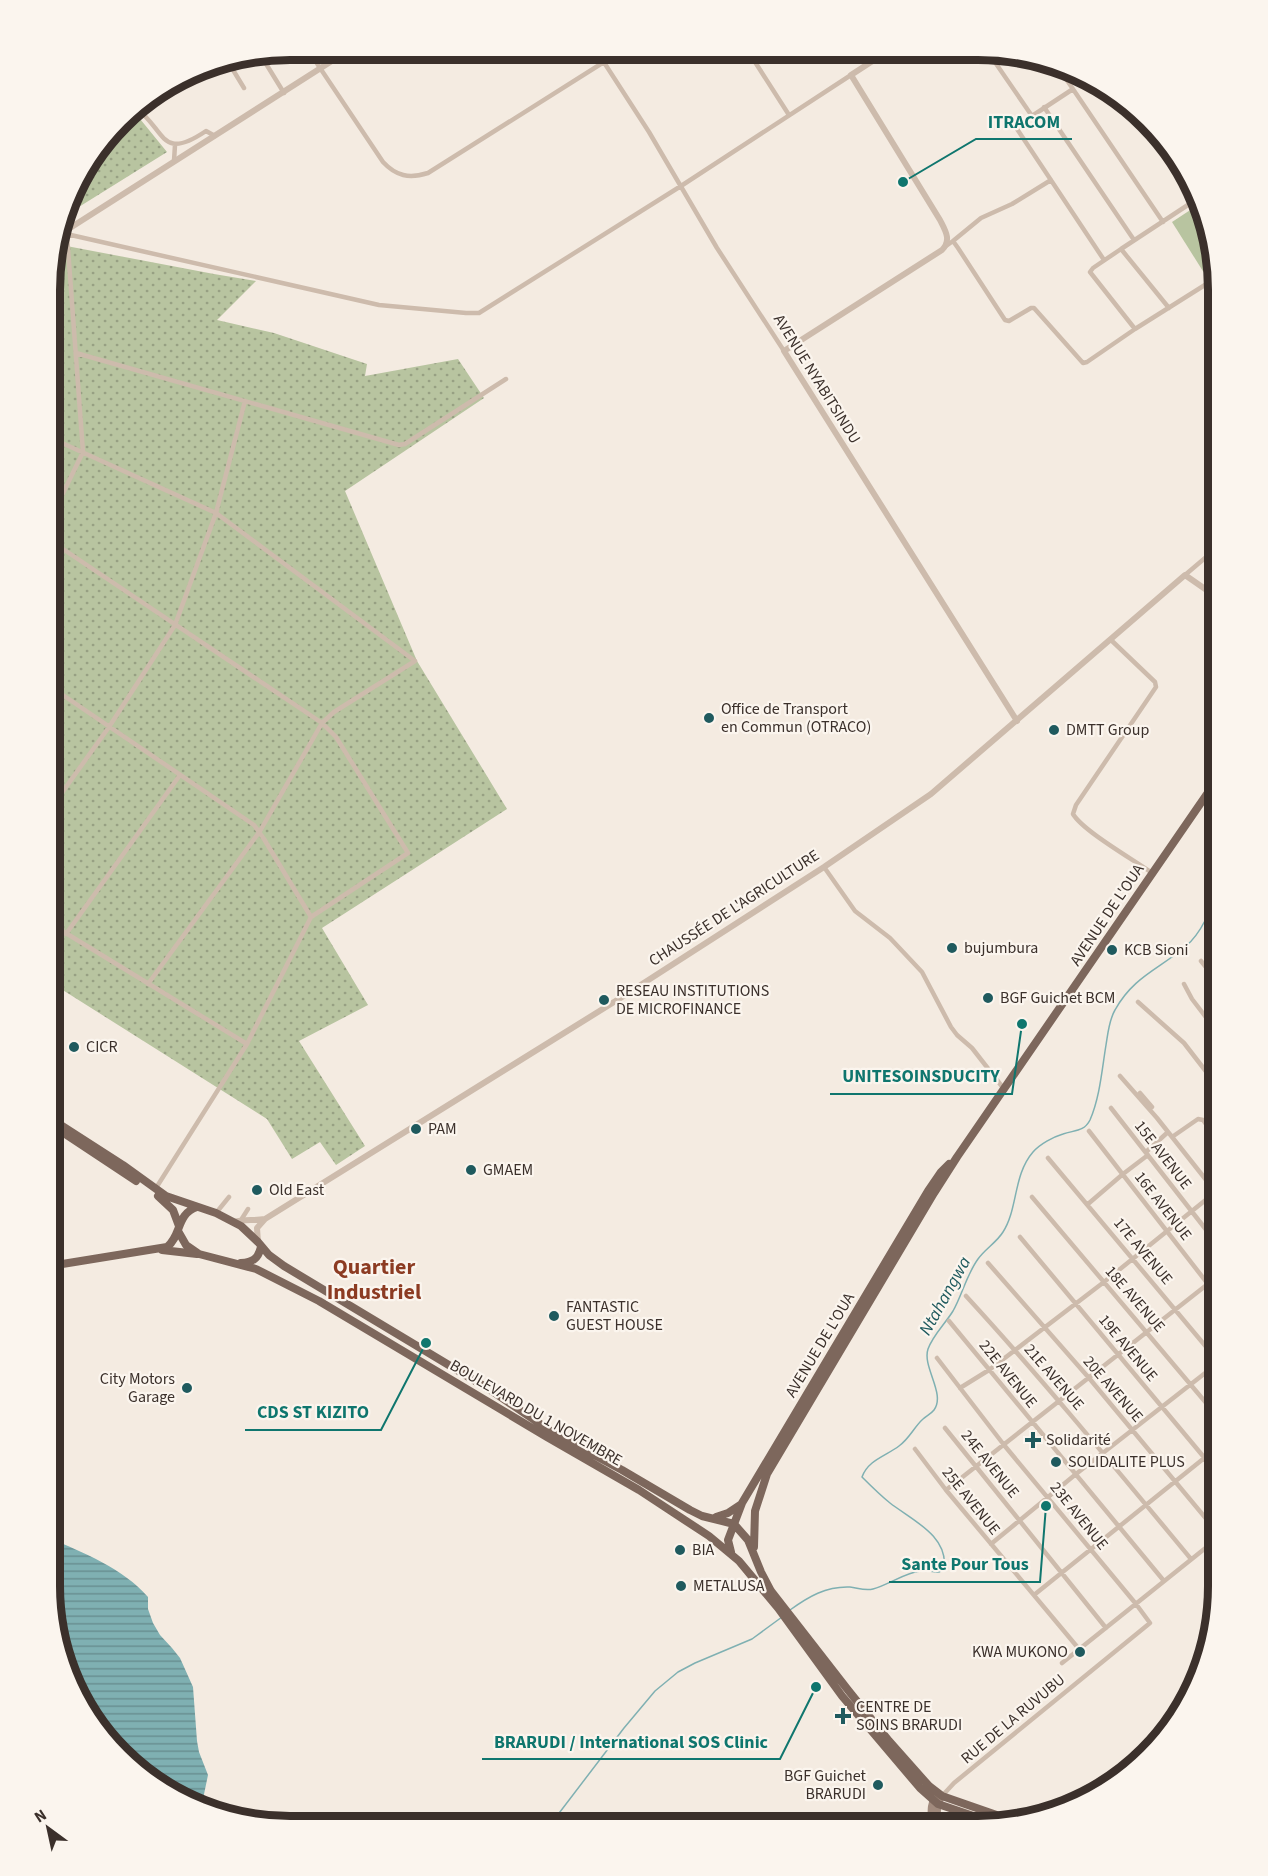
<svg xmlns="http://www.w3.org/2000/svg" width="1268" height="1876" viewBox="0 0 1268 1876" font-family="'Source Sans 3',sans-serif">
<defs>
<pattern id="grass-dots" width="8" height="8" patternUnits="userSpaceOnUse" patternTransform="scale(1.5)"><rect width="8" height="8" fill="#b8c4a0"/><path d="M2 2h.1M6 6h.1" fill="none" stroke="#97a083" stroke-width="1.8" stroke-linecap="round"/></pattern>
<pattern id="water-rules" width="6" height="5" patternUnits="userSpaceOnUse" patternTransform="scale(1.5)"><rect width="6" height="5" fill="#7fb0b2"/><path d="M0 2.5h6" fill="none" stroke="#699091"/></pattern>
</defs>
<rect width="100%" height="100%" fill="#f4ebe1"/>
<path fill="url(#grass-dots)" d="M136 114 167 152 66 215 82 170 118 125Z
M56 244 214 274 256 281 217 320 274 333 367 364 365 376 458 359 484 398 345 491 417 661 507 809 322 928 368 1005 299 1041 365 1146 336 1165 320 1142 292 1159 267 1119 50 982 52 258Z"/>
<path fill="#b8c4a0" d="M1201 203 1215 271 1206 276 1172 222Z"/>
<path fill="url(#water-rules)" d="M50 1538C83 1553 123 1568 148 1597V1609L153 1623 160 1635 172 1648 180 1658 193 1687 197 1741 199 1752 208 1775 203 1799 208 1811 198 1808 144 1777 99 1733 68 1679 50 1586Z"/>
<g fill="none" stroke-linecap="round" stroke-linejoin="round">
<path stroke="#7fb0b2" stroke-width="1.5" d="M790 1610C808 1597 826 1586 850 1587 858 1588 865 1591 873 1589 888 1585 906 1572 921 1571 927 1570 934 1572 939 1572L944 1569C949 1536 912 1520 890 1503 880 1495 871 1486 862 1477 868 1460 886 1456 899 1446 910 1438 914 1427 923 1419 926 1416 931 1414 934 1410 946 1394 922 1367 928 1349 933 1335 945 1324 953 1311 962 1295 967 1274 978 1259 985 1249 997 1242 1003 1232 1018 1209 1013 1175 1033 1152 1040 1144 1053 1137 1063 1134 1074 1130 1084 1132 1090 1120 1100 1097 1102 1069 1106 1045 1108 1033 1109 1020 1115 1010 1133 977 1159 969 1185 947 1202 933 1211 909 1218 889
M550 1825 624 1728 655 1691 678 1672 695 1663 752 1639 782 1617"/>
<path stroke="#cdbbac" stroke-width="4.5" d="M308 50 383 162C396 176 409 179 428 173L623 50
M596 50 649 132 717 248 784 351
M748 51 789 115
M988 52 1032 116 1018 125 1017 129 1104 260
M260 54 284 93
M227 60 244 88
M1056 64 1163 222
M135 107C166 130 160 162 206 131L215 136
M1044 107 1134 240
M1032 116 1073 89
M174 161 175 145
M62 233 379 305 466 313H479L681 186 851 75
M953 241 981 218 1012 204 1051 180
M946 246 953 241 958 248 1005 320 1009 321 1031 308H1034L1083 363 1087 362 1135 329 1216 278
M1121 249 1093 268 1090 272 1135 329
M1169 308 1121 249 1200 197
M76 353 399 445 405 444 506 379
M51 438 216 513 415 661 334 712 322 723 260 831 148 984
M51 518 83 452 67 235
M51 541 322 723 336 737 408 853 311 917 247 1044 156 1188
M1185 575 1218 547
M1111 640 1155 682 1156 687 1076 805 1073 814C1083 831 1134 860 1152 873
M51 687 254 825 264 839 311 917
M51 808 109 727 175 625 216 513 245 401
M824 867 855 911 890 938 922 972 951 1027 957 1035 972 1048 1004 1089
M51 924 247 1044
M66 934 180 775
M1201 961 1218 982
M1184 984 1192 999 1218 1033
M1138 1002 1184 1043 1218 1087
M1210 1022 1218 1015
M1120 1076 1157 1118 1218 1195
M1140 1093 1152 1107
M1111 1108 1218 1245
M1089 1131 1218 1297
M1172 1137 1198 1119 1203 1120 1218 1141
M1146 1152 1168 1132
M1048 1158 1218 1361
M1032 1197 1218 1417
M1088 1204 1123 1174 1148 1155
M216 1213 229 1197
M241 1220 248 1209
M1020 1237 1218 1474
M988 1263 1089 1378 1218 1533
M966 1296C1044 1381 1117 1470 1191 1559
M949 1321 1164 1581
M937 1358 1004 1445 1136 1604 1150 1623 954 1783 942 1796
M960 1388 989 1370 1104 1282 1218 1190
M945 1428 1106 1628
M915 1449 946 1490 1079 1649
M946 1490 1218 1276
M991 1544 1076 1474 1218 1363
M1034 1595 1218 1447
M1062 1663 1218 1538
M938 1812 951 1826
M970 1826 971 1814"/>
<path stroke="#cdbbac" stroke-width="6" d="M888 51 851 75 940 220C945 230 952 240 942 250L784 351 1017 721
M59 235 349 50
M234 1222C244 1219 254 1221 265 1219
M258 1242 257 1228 265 1219 622 997 824 867 931 794 1185 575 1218 598"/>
<path stroke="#a18a7d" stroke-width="7" d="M931 1826C932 1817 929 1805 935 1797
M936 1826 938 1804 942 1796"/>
<path stroke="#7d675c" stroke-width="8" d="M50 1118 123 1165 166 1196 216 1213 241 1226 258 1242 269 1255 284 1266 492 1391 552 1432 622 1470 690 1510 702 1516 734 1524 748 1540 761 1572 771 1591 848 1690 889 1741 929 1786 942 1796 1011 1820
M50 1124 136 1181
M158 1196 173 1210 179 1226
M178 1231 186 1245 199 1254 256 1269 319 1301 547 1437 639 1490 709 1536 739 1561 778 1608 842 1696 920 1788 938 1804 994 1823
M162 1250 197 1254
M241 1263C253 1262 258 1259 261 1247
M50 1266 167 1247C182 1235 176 1214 197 1207
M716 1517 728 1513 740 1505
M754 1547 755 1511 767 1474 934 1193 957 1157 1218 778
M731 1552 728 1540 742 1503 928 1191 941 1172 949 1164"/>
</g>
<g fill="#1f5a5e" stroke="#fbf5ee" stroke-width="2">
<circle cx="709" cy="718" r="6"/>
<circle cx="1054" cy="730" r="6"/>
<circle cx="952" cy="948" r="6"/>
<circle cx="1112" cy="950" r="6"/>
<circle cx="988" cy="998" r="6"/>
<circle cx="604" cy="1000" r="6"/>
<circle cx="74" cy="1047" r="6"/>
<circle cx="416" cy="1129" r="6"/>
<circle cx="471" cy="1170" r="6"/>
<circle cx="257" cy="1190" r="6"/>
<circle cx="554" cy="1316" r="6"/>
<circle cx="187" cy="1388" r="6"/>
<path d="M1030 1431h6v6h6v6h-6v6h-6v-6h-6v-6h6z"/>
<circle cx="1056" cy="1462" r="6"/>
<circle cx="680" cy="1550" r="6"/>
<circle cx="681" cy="1586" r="6"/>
<circle cx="1080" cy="1652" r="6"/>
<path d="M840 1707h6v6h6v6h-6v6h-6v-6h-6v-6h6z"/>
<circle cx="878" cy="1785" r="6"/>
</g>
<g text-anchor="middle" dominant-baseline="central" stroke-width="4.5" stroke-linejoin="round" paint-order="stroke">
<g font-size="16" fill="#3b302b" stroke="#fbf5ee">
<text transform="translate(817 379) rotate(58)">AVENUE NYABITSINDU</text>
<text transform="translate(734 908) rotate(-33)">CHAUSSÉE DE L'AGRICULTURE</text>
<text transform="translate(1107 915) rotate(-56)">AVENUE DE L'OUA</text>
<text transform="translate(1163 1155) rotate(52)">15E AVENUE</text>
<text transform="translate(1163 1206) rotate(52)">16E AVENUE</text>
<text transform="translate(1143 1251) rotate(50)">17E AVENUE</text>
<text transform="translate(1135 1299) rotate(49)">18E AVENUE</text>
<text transform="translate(820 1345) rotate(-59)">AVENUE DE L'OUA</text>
<text transform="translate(1128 1348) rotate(50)">19E AVENUE</text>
<text transform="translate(1008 1374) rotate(51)">22E AVENUE</text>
<text transform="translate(1054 1377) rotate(49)">21E AVENUE</text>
<text transform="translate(1113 1389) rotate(49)">20E AVENUE</text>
<text transform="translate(536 1413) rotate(30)">BOULEVARD DU 1 NOVEMBRE</text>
<text transform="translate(990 1464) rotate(51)">24E AVENUE</text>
<text transform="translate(971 1501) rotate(51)">25E AVENUE</text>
<text transform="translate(1079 1516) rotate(51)">23E AVENUE</text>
<text transform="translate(1013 1719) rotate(-40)">RUE DE LA RUVUBU</text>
</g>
<g font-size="16" fill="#3b302b" stroke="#fbf5ee" text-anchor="start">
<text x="721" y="709">Office de Transport<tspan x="721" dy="18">en Commun (OTRACO)</tspan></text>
<text x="1066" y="730">DMTT Group</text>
<text x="964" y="948">bujumbura</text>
<text x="1124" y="950">KCB Sioni</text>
<text x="616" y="991">RESEAU INSTITUTIONS<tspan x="616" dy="18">DE MICROFINANCE</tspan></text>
<text x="1000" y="998">BGF Guichet BCM</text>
<text x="86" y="1047">CICR</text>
<text x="428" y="1129">PAM</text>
<text x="483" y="1170">GMAEM</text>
<text x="269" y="1190">Old East</text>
<text x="566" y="1307">FANTASTIC<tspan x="566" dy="18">GUEST HOUSE</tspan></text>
<text x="175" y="1379" text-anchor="end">City Motors<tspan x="175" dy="18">Garage</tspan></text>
<text x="1046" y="1440">Solidarité</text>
<text x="1068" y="1462">SOLIDALITE PLUS</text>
<text x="692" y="1550">BIA</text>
<text x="693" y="1586">METALUSA</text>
<text x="1068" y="1652" text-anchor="end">KWA MUKONO</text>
<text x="856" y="1707">CENTRE DE<tspan x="856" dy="18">SOINS BRARUDI</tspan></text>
<text x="866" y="1776" text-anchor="end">BGF Guichet<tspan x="866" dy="18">BRARUDI</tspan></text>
</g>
<g font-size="18" font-style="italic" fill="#1f5a5e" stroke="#fbf5ee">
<text transform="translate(945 1296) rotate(-61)">Ntahangwa</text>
</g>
<g font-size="22" font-weight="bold" fill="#8c3b22" stroke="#fbf5ee">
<text x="374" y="1267">Quartier<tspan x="374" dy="25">Industriel</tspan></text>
</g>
</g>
<path d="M0 0H1268V1876H0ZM290 60H978A230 230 0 0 1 1208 290V1586A230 230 0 0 1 978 1816H290A230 230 0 0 1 60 1586V290A230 230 0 0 1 290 60Z" fill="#fbf5ee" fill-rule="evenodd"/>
<path fill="none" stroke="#3b302b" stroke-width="8" d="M290 60H978A230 230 0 0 1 1208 290V1586A230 230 0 0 1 978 1816H290A230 230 0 0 1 60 1586V290A230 230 0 0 1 290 60Z"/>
<path fill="none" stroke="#0f766e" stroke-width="2" d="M903 182L976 139H1072M1022 1024L1012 1094H830M426 1343L381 1430H245M1046 1506L1040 1582H889M816 1687L780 1759H482"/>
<g fill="#0f766e" stroke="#fbf5ee" stroke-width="2">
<circle cx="903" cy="182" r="6"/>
<circle cx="1022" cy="1024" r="6"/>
<circle cx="426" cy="1343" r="6"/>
<circle cx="1046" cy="1506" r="6"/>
<circle cx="816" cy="1687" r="6"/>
</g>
<g font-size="18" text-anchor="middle" font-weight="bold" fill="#0f766e" stroke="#fbf5ee" stroke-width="4.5" stroke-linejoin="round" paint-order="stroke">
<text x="1024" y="128">ITRACOM</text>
<text x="921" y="1082">UNITESOINSDUCITY</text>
<text x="313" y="1418">CDS ST KIZITO</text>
<text x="965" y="1570">Sante Pour Tous</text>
<text x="631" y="1748">BRARUDI / International SOS Clinic</text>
</g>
<g transform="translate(48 1828) rotate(327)" stroke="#fbf5ee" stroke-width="4.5" paint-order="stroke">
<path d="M0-4.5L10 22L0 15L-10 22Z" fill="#3b302b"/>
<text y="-9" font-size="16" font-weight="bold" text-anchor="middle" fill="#3b302b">N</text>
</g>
</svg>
